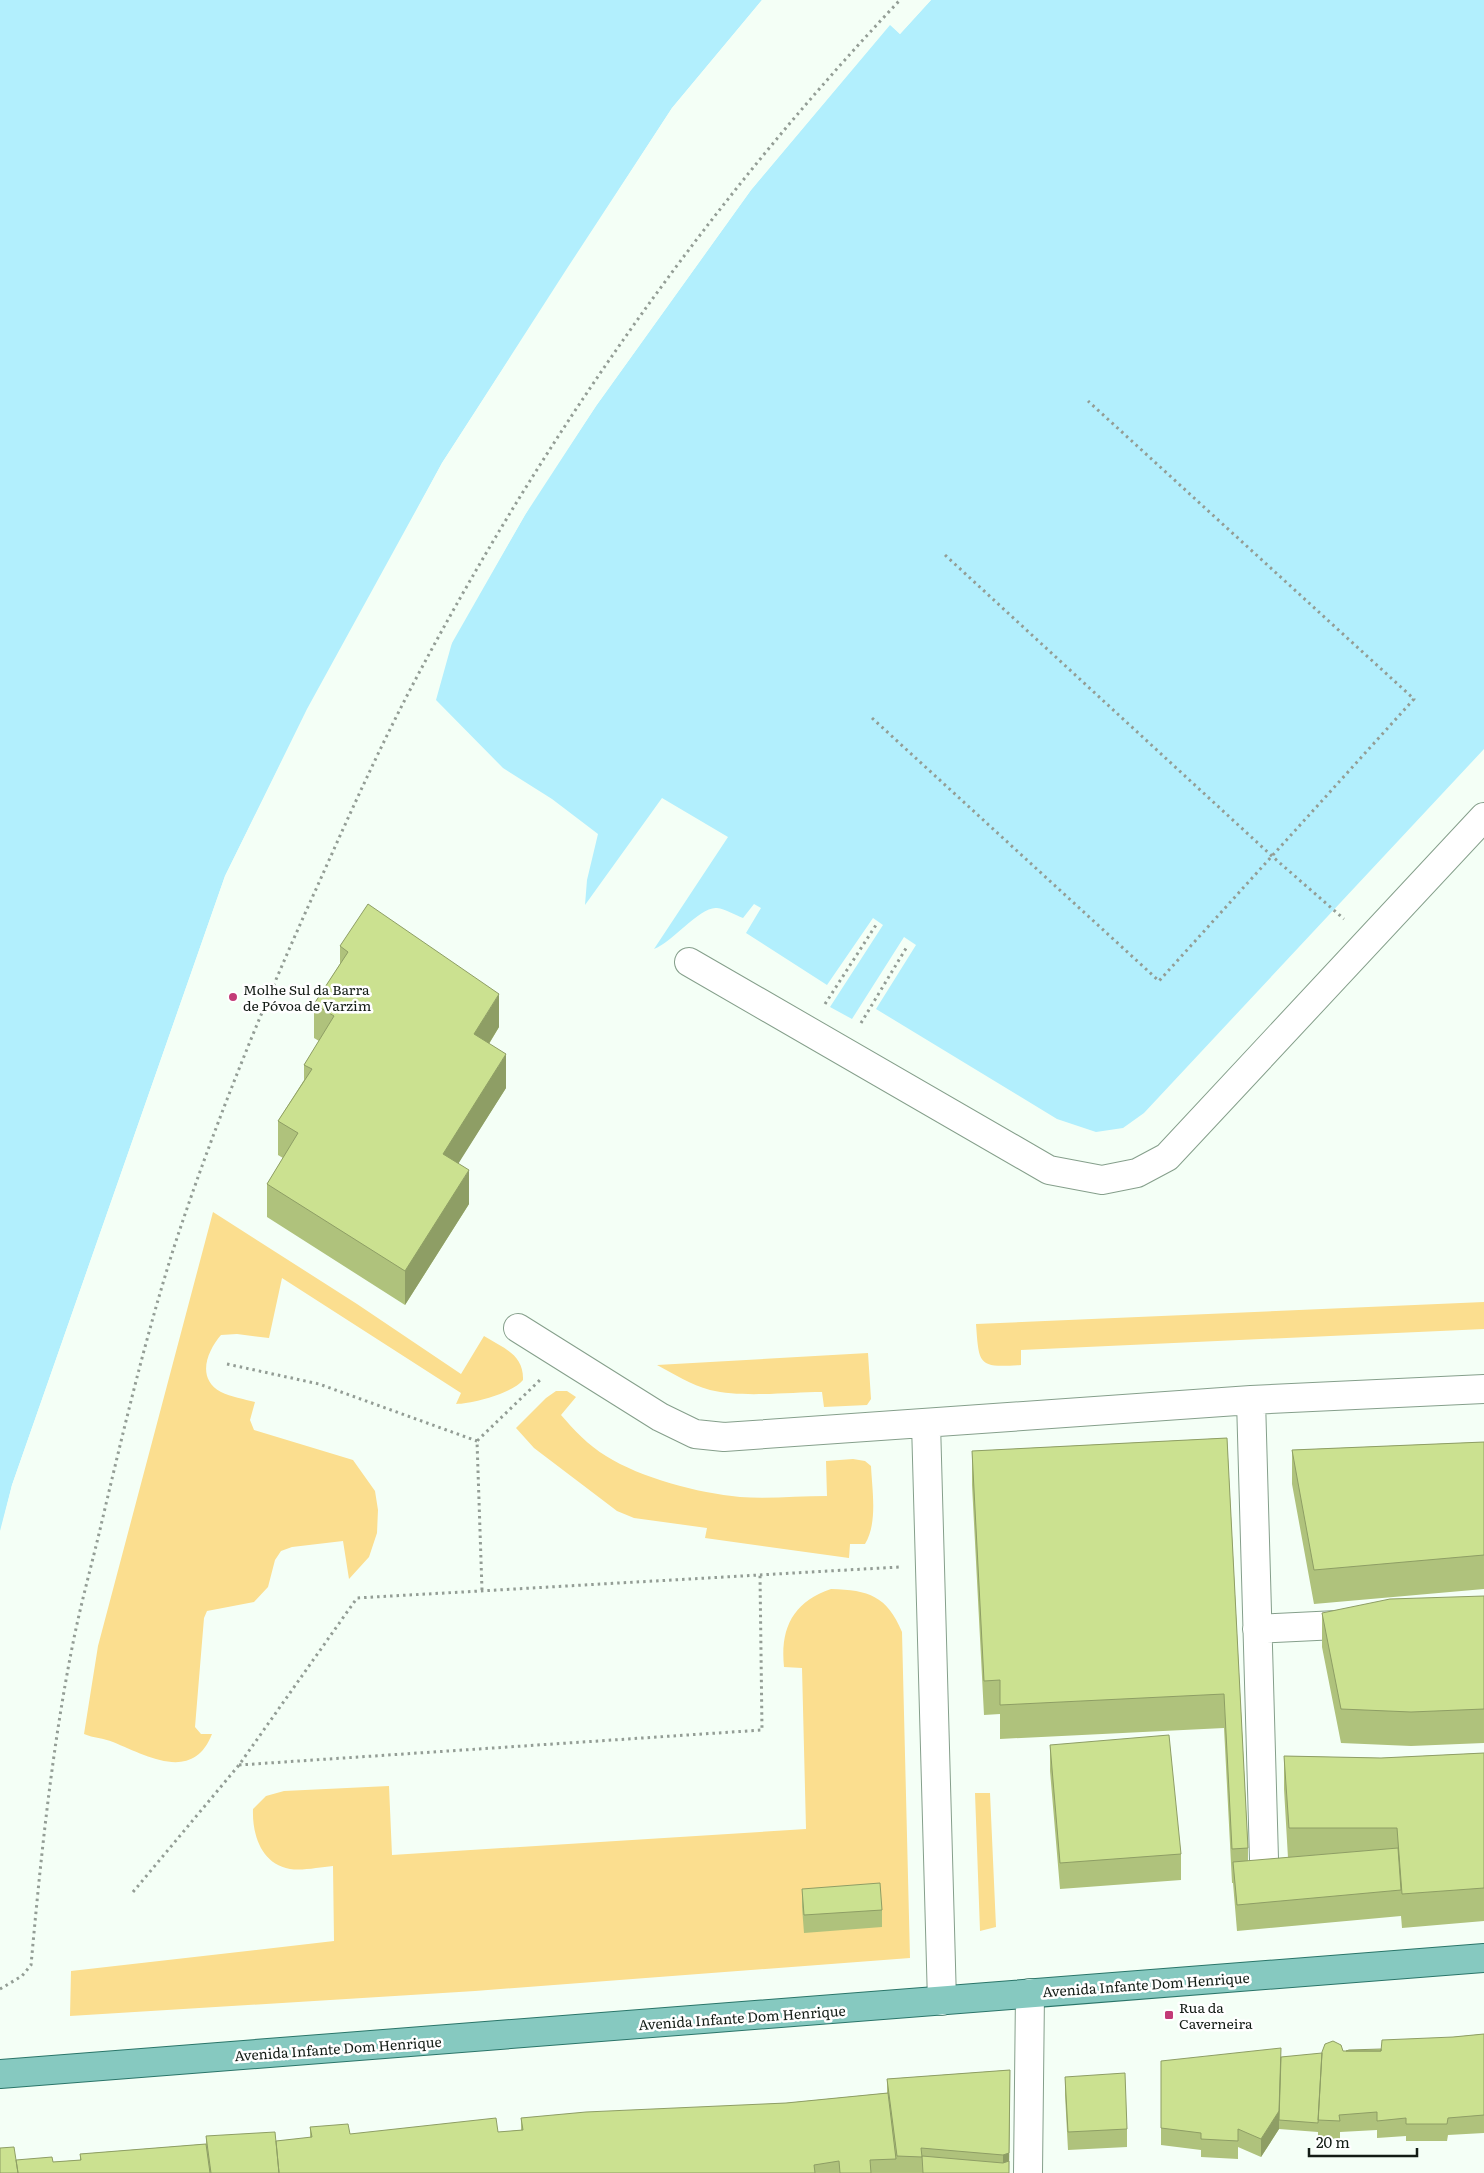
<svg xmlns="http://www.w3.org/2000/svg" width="1484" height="2173" viewBox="0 0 1484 2173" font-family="Literata,serif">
<rect width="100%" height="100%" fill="#f4fff6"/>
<path fill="#fbde8f" d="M213 1212 357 1304 461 1374 484 1336C503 1348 524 1354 523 1380 513 1393 473 1404 456 1404L461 1393 282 1278 269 1338 237 1334 221 1335C207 1351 196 1379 221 1392 231 1397 244 1399 255 1402L250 1420 254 1430 353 1460 375 1491 378 1510 377 1533 369 1557 349 1579 343 1541 292 1547 281 1551 275 1560 268 1587 254 1602 207 1611 204 1618 195 1727 201 1734H212C193 1783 147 1756 113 1742 104 1738 93 1738 84 1734L98 1646Z
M1484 1302V1329L1021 1350V1365C978 1368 979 1365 976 1324Z
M868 1353 871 1399 867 1405 824 1407 822 1392C788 1392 743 1398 710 1390 691 1385 674 1374 657 1365Z
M556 1391H567L576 1397 561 1415C574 1430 588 1445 606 1456 641 1478 698 1493 740 1497 768 1499 799 1496 827 1496L826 1461 853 1459 865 1461 871 1466C872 1489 878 1523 865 1544H850L849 1558 705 1538 707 1528 634 1518 617 1511 534 1448 516 1428 546 1398Z
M831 1589C869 1590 887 1596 902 1632L910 1958 475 1991 70 2016 71 1971 334 1941 333 1866C320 1867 303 1871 290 1869 261 1864 252 1834 253 1809L266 1796 284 1791 389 1786 392 1855 806 1829 802 1668 784 1667C780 1628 793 1602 831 1589Z
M975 1793H990L996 1927 980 1931Z"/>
<path fill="#b2effd" d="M0 0H762L672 108 566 270 442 463 307 709 225 876 12 1485 0 1531Z
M931 0H1484V749L1144 1113 1123 1128 1096 1132 1057 1119 876 1009 916 945 904 937 852 1019 830 1007 883 925 873 918 827 985 746 933 761 908 754 904 743 918C735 915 725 909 717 908 700 906 673 942 654 949L728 837 662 798 585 905 587 880 598 834 552 799 503 768 436 700 453 639 533 501 596 406 751 190 890 24 900 34Z"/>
<path fill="#f4fff6" d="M762 0H765L674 110 445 465 309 710 227 877 14 1486 2 1532 0 1534 12 1485 225 876 281 763 442 463 672 108Z
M927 0H931L900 34 890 25 751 190 596 406 525 515 448 650 451 638 531 499 620 366 749 188 888 22H891L900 31Z"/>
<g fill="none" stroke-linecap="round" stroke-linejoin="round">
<defs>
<path id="minor" d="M689 962 1049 1170 1102 1180 1137 1173 1167 1157 1484 817
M518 1328 660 1417 695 1434 724 1437 1251 1400 1484 1389
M1251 1400 1264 1859
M926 1423 942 2001
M1257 1629 1358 1624
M1028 2173 1030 1993"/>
<path id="major" d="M0 2074 1484 1958"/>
</defs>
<use href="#minor" stroke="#859f8b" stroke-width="30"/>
<use href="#major" stroke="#2a7569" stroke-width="30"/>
<path stroke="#939d95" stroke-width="3" stroke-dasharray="2.5 4" stroke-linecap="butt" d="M945 555 1273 857 1344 919
M872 718 1159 981 1414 699 1088 401
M825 1004 876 925
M861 1023 908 945
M227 1364 319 1384 477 1441
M482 1590 477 1441 540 1380
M239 1765 762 1730 760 1575
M133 1892 239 1765 357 1598 899 1567
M0 1989 22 1976 31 1965C41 1856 52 1746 74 1638 82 1599 93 1560 102 1521 124 1428 146 1335 175 1244 215 1123 264 1003 317 887 347 820 377 753 411 688 542 439 707 204 900 0"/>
<use href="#minor" stroke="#fff" stroke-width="28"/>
<use href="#major" stroke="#86c9c0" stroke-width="28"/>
</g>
<path fill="#afc27c" d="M340 946 499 1027 489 1044 506 1088 458 1163 469 1204 405 1305 267 1217V1184L283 1158 278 1155V1121L304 1080V1065L319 1041 314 1038V1004L340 964Z
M1227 1438 1248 1848V1861L1288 1858 1284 1789V1756L1381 1758 1484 1753V1921L1402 1928 1401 1916 1237 1931 1233 1883H1232L1224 1728 1000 1739V1714L984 1715 972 1485V1451Z
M1484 1442V1589L1314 1604 1292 1484V1450Z
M1484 1596V1743L1411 1746 1341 1743 1322 1647V1613Z
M1050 1745 1181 1854V1880L1060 1889 1050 1771Z
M802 1889 882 1910V1927L804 1933 802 1907Z
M1484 2034V2133L1448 2135 1447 2141H1406V2136L1377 2138V2130L1340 2132V2139L1318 2138V2132L1279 2129 1261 2157 1238 2147V2159L1201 2157V2150L1161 2145V2061L1281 2057 1381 2049 1453 2037Z
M1010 2070 1009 2173H0L16 2160 53 2162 80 2160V2154L206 2144V2136L276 2141 310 2138V2127L350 2134 498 2132 521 2130V2118L786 2103 887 2093V2079Z
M1065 2077 1127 2129V2147L1068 2150 1065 2095Z"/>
<path fill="#8e9e65" d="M499 994V1027L474 1068V1034Z
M506 1054V1088L443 1188V1154Z
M469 1170V1204L405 1305V1271Z
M1010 2070 1009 2173H1003V2155Z
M1279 2111V2129L1261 2157V2139Z"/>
<path fill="#cbe190" stroke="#8e9e65" d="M368 904 499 994 474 1034 506 1054 443 1154 469 1170 405 1271 267 1184 298 1133 278 1121 312 1069 304 1065 334 1016 314 1004 348 952 340 946Z
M1227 1438 1248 1848 1232 1849 1224 1694 1000 1705V1680L984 1681 972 1451Z
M1484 1442V1555L1314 1570 1292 1450Z
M1484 1596V1709L1411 1712 1341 1709 1322 1613 1390 1599Z
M1169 1735 1181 1854 1060 1863 1050 1745Z
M1484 1753V1888L1402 1894 1397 1828H1289L1284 1756 1381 1758Z
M1398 1848 1401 1890 1237 1905 1233 1862Z
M880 1883 882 1910 804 1915 802 1889Z
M1484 2034V2115L1448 2118 1447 2124H1406V2118L1377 2121V2112L1339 2115 1340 2121 1318 2120 1322 2052 1325 2044 1333 2041 1341 2045 1343 2051H1381L1382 2040 1453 2037Z
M1281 2048 1279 2111 1261 2139 1238 2129V2141L1201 2139V2133L1161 2128V2061Z
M1381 2049V2051H1346L1349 2050Z
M1322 2053 1318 2123 1279 2120 1281 2057Z
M1010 2070 1009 2153 1003 2155 921 2148 922 2157 897 2156 887 2079Z
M1125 2073 1127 2129 1068 2132 1065 2077Z
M888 2093 896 2159 870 2160 871 2173H840L839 2161 814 2165 815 2173H279L276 2141 312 2137 310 2127 348 2124 350 2134 496 2118 498 2132 523 2130 521 2118 586 2112 786 2103Z
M275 2132 279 2173H211L206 2136Z
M206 2144 210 2173H18L16 2160 52 2157 53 2162 81 2160 80 2154Z
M14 2147 18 2173H0V2148Z
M922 2156 1003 2163 1009 2161V2173H923Z"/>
<g fill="#c33b77" stroke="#fff" stroke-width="2">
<circle cx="233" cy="997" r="5"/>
<rect x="1164" y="2010" width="10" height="10" rx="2.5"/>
</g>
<g text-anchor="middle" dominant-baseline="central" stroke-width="5" stroke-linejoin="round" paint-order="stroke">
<g font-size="14" fill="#131c15" stroke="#fff" text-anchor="start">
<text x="243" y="989">Molhe Sul da Barra<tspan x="243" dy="16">de Póvoa de Varzim</tspan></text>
<text x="1179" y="2007">Rua da<tspan x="1179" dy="16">Caverneira</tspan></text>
</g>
<g font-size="14" fill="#131c15" stroke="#fff">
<text transform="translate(1146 1984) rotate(-4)">Avenida Infante Dom Henrique</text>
<text transform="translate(742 2017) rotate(-4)">Avenida Infante Dom Henrique</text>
<text transform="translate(338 2048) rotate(-4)">Avenida Infante Dom Henrique</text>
</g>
</g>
<path d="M1309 2148v8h108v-8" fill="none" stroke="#131c15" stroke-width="2.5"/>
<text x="1316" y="2148" font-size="15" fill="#131c15" stroke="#ffffff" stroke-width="4" paint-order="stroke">20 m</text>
</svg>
